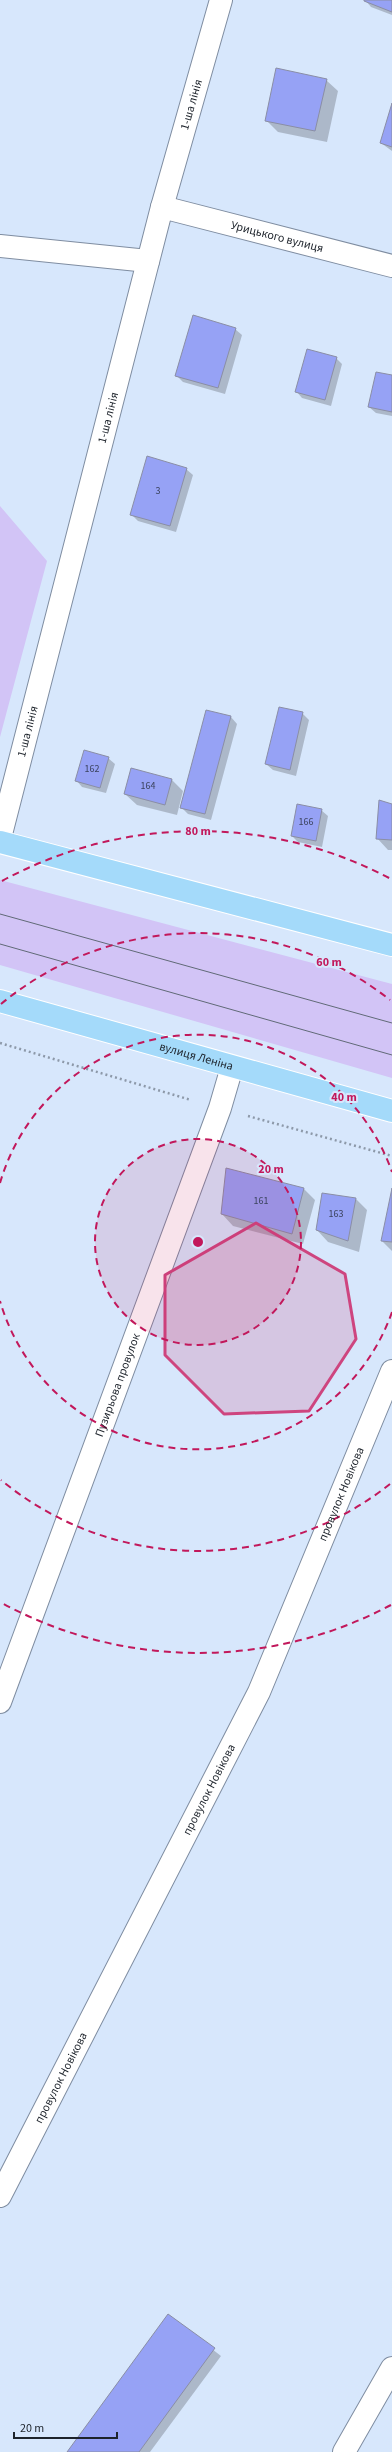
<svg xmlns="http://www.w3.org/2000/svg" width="392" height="2452" viewBox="0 0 392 2452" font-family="'Source Sans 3',sans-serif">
<rect width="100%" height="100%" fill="#d7e7fc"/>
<path fill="#d2c4f6" d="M0 506 47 561 0 737Z
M0 880 392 984V1078L0 965Z"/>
<path fill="#0003" d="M365 0H392V15L371 7Z
M326 80 338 91 327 142 278 132 266 120Z
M392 106V151L381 143Z
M235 329 242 335 225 394 183 382 176 375Z
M336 358 342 364 331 406 302 398 296 391Z
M392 376V416L376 413 369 407Z
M186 469 193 475 176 532 138 521 131 514Z
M207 711 231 717 237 724 211 820 188 814 182 808Z
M302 713 309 720 296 776 273 770 266 764Z
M108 758 115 764 106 793 82 787 76 780Z
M172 780 183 791 177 815 137 805 125 794Z
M392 805V850H388L377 838Z
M321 810 328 816 322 847 298 842 292 836Z
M227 1169 304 1189 315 1200 303 1244 233 1226 222 1214Z
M392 1193V1251L382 1241Z
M356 1199 367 1210 359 1252 328 1242 317 1230Z
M168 2315 221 2356 150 2452H68Z"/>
<path fill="#96a2f5" stroke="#8a8ea5" d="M392 0V12L364 1V0Z
M276 68 327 79 315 131 265 121Z
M392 103V147L380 143Z
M193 315 236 328 218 388 175 376Z
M307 349 337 357 325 400 295 392Z
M376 372 392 375V412L368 407Z
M147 456 187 468 170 526 130 515Z
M279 707 303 712 290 770 265 764Z
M206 710 231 716 205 814 180 808Z
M84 750 109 757 100 788 75 781Z
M131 768 172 779 165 805 124 794Z
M379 800 392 804V840L376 839Z
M297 804 322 809 316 841 291 836Z
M226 1168 304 1188 292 1234 221 1214Z
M392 1188V1242L381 1241Z
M322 1193 356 1198 348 1241 316 1230Z
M168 2314 215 2348 139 2452H67Z"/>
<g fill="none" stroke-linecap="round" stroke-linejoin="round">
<defs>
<g id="minor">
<path id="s1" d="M162 207 392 266"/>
<path d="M0 246 148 261"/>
<path id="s2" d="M0 838 162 207 221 0"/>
<path id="s3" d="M0 1702 220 1108 232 1067"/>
<path id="s4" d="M0 2196 259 1692 392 1371"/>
<path d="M344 2452 392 2368"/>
</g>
<g id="major">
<path d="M0 842 392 945"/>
<path id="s5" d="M0 1001 392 1111"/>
</g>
</defs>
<use href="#minor" stroke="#7f8da1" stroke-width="24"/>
<use href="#major" stroke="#fff" stroke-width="24"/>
<path stroke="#8d99a9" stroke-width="2.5" stroke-dasharray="2 3" stroke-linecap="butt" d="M0 1043 191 1100
M248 1116 392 1156"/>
<use href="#minor" stroke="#fff" stroke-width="22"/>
<use href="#major" stroke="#a4dafa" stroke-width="22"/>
<path stroke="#616a77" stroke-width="1" d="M0 914 392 1023
M0 944 392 1055"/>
</g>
<path fill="#ce457f" fill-opacity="0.2" stroke="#ce457f" stroke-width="3" stroke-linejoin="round" d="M256 1223 345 1274 356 1339 309 1411 224 1414 165 1355V1275Z"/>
<circle cx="198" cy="1242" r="103" fill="#c2185b" fill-opacity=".12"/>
<g fill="none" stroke="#c2185b" stroke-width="2" stroke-dasharray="7 5">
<circle cx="198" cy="1242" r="103"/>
<path d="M392 1312A206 206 0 0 1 0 1301M0 1183A206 206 0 0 1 392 1172"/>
<path d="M390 1484A309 309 0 0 1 1 1480M1 1004A309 309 0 0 1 390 1000"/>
<path d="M391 1605A411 411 0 0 1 2 1603M2 881A411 411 0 0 1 391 879"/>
</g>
<g text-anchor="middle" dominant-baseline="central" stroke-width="4" stroke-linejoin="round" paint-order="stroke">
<g font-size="10" fill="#3b435e">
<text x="158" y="491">3</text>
<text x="92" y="769">162</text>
<text x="148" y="786">164</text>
<text x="306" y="822">166</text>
<text x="261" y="1201">161</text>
<text x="336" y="1214">163</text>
</g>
<g font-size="12" fill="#1d232b" stroke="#d7e7fc">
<text stroke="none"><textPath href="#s2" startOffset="758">1-ша лінія</textPath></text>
<text stroke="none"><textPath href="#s1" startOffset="119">Урицького вулиця</textPath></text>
<text stroke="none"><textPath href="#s2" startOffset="434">1-ша лінія</textPath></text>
<text stroke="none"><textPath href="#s2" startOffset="110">1-ша лінія</textPath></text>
<text stroke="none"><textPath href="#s5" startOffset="204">вулиця Леніна</textPath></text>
<text stroke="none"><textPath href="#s3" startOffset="338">Пузирьова провулок</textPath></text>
<text stroke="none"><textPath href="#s4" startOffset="781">провулок Новікова</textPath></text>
<text stroke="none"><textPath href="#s4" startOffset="457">провулок Новікова</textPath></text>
<text stroke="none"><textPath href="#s4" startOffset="133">провулок Новікова</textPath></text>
</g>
</g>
<circle cx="198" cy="1242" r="6" fill="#c2185b" stroke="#d7e7fc" stroke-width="2"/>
<g font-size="12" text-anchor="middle" font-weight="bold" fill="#c2185b" stroke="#d7e7fc" stroke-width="4" stroke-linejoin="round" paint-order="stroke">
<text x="198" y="835">80 m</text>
<text x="329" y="966">60 m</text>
<text x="344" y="1101">40 m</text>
<text x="271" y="1173">20 m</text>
</g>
<path d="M14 2432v6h103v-6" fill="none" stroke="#1d232b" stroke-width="2"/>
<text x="20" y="2432" font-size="12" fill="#1d232b" stroke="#d7e7fc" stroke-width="3" paint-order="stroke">20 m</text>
</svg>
